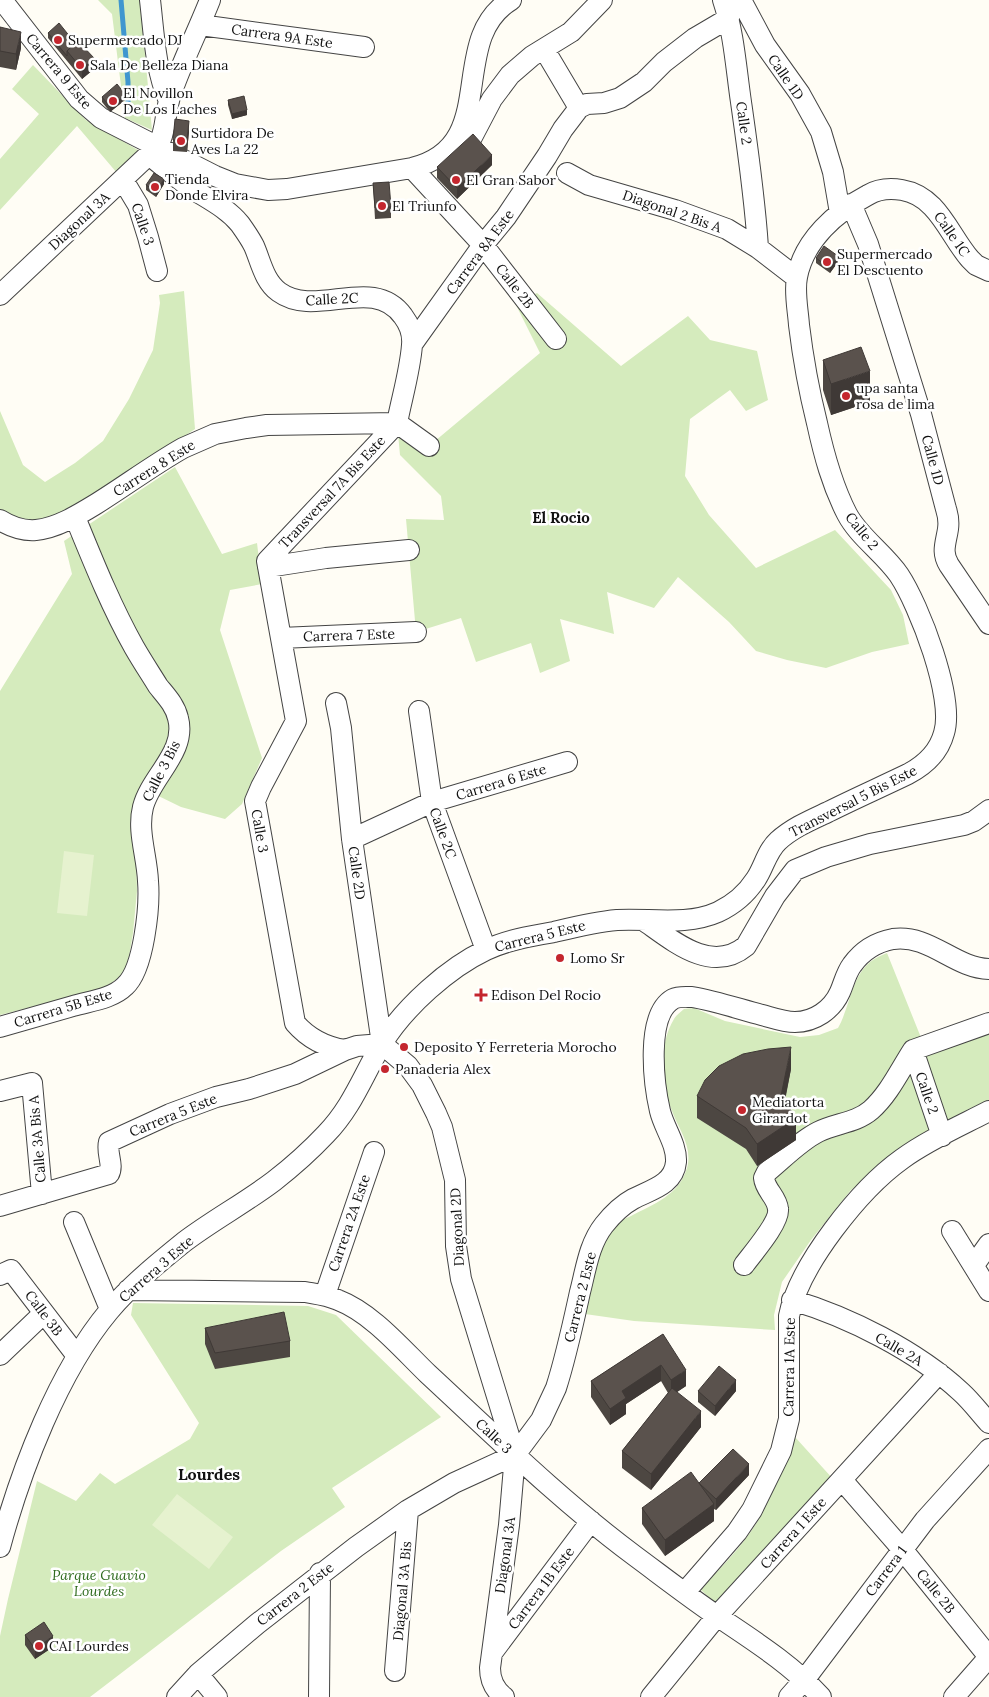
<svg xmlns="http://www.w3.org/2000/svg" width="989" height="1697" viewBox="0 0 989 1697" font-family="Lora,serif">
<rect width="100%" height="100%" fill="#fffdf5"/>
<path fill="#d5ebbd" d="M98 0H140L152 130 125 118 112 14Z
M33 65 86 120 138 150 117 173 77 126 0 210V159L39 114 12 89Z
M184 291 195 429 141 466 45 523 10 519 0 510V411L23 465 45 482 75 463 103 441 129 399 153 350 160 303 159 295Z
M537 293 621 366 688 316 710 340 757 351 768 400 746 411 730 390 690 419 685 476 709 515 756 568 835 530 891 590 903 615 909 644 872 652 826 668 787 660 756 651 729 622 678 577 654 608 607 592 614 634 560 619 570 661 540 673 531 643 476 662 461 618 416 632 406 519 444 520 441 496 400 455 397 423 429 446 540 353 515 303Z
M175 467 222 554 257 543 262 584 230 590 220 630 262 758 242 804 225 819 181 807 140 787 135 802 130 824 136 848 137 891 133 933 129 957 123 974 105 988 0 1015V691L72 574 64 541Z
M887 953 926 1050 989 1029V1100L967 1110 914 1142 851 1190 811 1240 782 1282 774 1315 775 1330 634 1321 585 1314C591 1286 595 1242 618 1223 621 1220 627 1218 631 1216 654 1204 679 1195 687 1168 693 1147 679 1130 672 1111 661 1085 658 1045 674 1019 676 1015 681 1012 684 1009L694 1008 725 1021 800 1037 819 1035 838 1028C850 1007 851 978 870 962 875 958 882 955 887 953Z
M133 1303 308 1306 336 1315 441 1417 332 1488 345 1507 281 1551 90 1697H0V1636L8 1599 37 1481 76 1501 100 1473 115 1484 190 1439 199 1423 131 1315Z
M795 1437 833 1479 718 1606 700 1589C720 1569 742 1547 757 1522 773 1495 783 1465 795 1437Z"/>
<path fill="#e6f2cf" d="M64 851 94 855 87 916 57 913Z
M177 1494 233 1537 209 1569 152 1525Z"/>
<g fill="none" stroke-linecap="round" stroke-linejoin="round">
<path stroke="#3f96cf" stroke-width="5" d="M121 0 128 82V107"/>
<defs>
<path id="minor" d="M2 0 79 99 101 118 215 176 235 184 268 190 287 189 412 168C503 146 445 40 511 0
M150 0C154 34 155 69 169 101
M723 0C734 33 736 68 741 102 748 151 755 199 758 248
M741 0 765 45 800 94 821 132 833 172 840 213
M200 25 364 47
M544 49 579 108
M458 151 464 147 471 139 492 99 510 75 532 56 571 32 602 0
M149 155C163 166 177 178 191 188 208 199 227 208 240 224 245 231 250 238 254 246 261 262 264 281 279 292 316 319 373 274 403 316 409 324 413 335 412 345 410 371 402 397 397 423
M412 168 483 245 556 339
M567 173 589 185 675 210 727 229 758 248 797 278
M123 180 138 205 148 237 157 271
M851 204 868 244 921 414 946 509C948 515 949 522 948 529 946 543 941 552 949 565L989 624
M0 295 158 146C166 132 165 113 170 97 181 64 197 33 210 0
M413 343 483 245 506 217 547 156 563 129 579 108 587 104 604 103 620 98 644 82 664 62 695 38 729 18
M0 520C11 527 23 531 36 530 57 528 78 515 96 504 125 486 153 465 183 448L215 434 246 428 267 425 397 423 429 446
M268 567 326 558 409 550
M281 638 416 632
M336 703 341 728 352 839 382 1044
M419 711 432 802 486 950
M352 839 432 802 567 762
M643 920C672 940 711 975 746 946L775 896 795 870 826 857 870 844 964 825 974 821 989 810
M0 1027C24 1020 48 1013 73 1006 90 1001 112 999 125 986 144 969 150 906 148 881 147 856 137 831 143 807 151 776 187 752 178 718 175 705 166 696 158 686 150 673 142 661 134 647 111 606 93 561 75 517
M382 1044 408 1066 422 1085 436 1113 442 1127 455 1180 456 1246 461 1279 515 1455 509 1525 490 1668C490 1680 495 1690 504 1697
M345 1050C325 1047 308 1038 295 1023L255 801 261 787 296 721 267 561 397 423
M913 1050 942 1136
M913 1050 989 1023
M0 1091 32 1083 42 1194
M0 1206 109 1174C114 1165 106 1153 109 1142L170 1114 216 1097 249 1089 295 1074 345 1050 357 1046 382 1044
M74 1222 110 1309
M952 1231 989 1291
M744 1265C752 1254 780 1222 778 1209 777 1197 765 1190 764 1178L767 1172C784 1158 800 1141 818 1132 836 1123 856 1123 871 1110 889 1094 900 1070 913 1050
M974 1265 989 1244
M0 1275 11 1270 77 1356
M128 1290 305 1292C316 1294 327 1295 338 1300 372 1313 402 1349 428 1374 495 1436 561 1501 635 1556 662 1576 689 1597 717 1616 754 1641 791 1664 821 1697
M325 1295 374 1152
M792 1300C849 1317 917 1351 961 1392 971 1401 980 1413 989 1423
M0 1355 44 1313
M842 1480 902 1549 989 1657
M0 1547C21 1470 58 1372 109 1311 131 1285 158 1263 184 1242 213 1220 245 1203 274 1181 292 1167 310 1151 326 1134 353 1106 363 1075 383 1042 405 1007 448 968 486 950 507 940 531 936 554 932 575 927 595 922 617 920 649 918 687 926 718 912 733 905 747 893 756 879 764 867 767 851 778 841 792 828 811 820 828 812 854 799 881 787 908 774 925 765 939 752 944 733 955 698 919 605 899 575 884 553 859 537 847 514 832 485 824 455 817 423 809 391 803 358 799 325 798 310 794 292 797 277 804 240 836 212 868 195 878 189 890 188 902 190 938 196 949 235 970 259L976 265 989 271
M685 1592 737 1532 752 1510 781 1451 789 1419V1316C799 1265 860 1189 902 1159 928 1140 960 1126 989 1111
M492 1653 591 1521
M395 1671 408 1510
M198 1674 217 1697
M177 1697 198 1674 257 1624 356 1547 408 1510 454 1483 515 1455 541 1420 556 1388C566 1357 573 1324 580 1292 586 1269 589 1244 604 1225 612 1215 622 1205 633 1199 650 1190 674 1185 676 1162 677 1144 664 1128 660 1111 654 1085 645 1015 673 999 679 996 686 997 692 997 716 1001 739 1009 762 1015 773 1018 784 1022 795 1022 814 1022 832 1010 840 992 844 983 846 973 852 965 862 951 877 942 893 939 930 934 954 968 989 969
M319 1697 320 1573
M651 1697 717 1616 939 1373
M789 1697 805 1679 925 1520 989 1449
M954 1697 989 1657"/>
</defs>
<use href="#minor" stroke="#444" stroke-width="22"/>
<use href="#minor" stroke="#fff" stroke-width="20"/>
</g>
<path fill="#4d4742" d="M0 27 21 48 16 70 0 67Z
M48 33 94 69 82 79 48 38Z
M102 97 125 100 110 112 102 102Z
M228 100 247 115 232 119 228 105Z
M189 131 187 152 173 151V140Z
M492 165 457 199 437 178V167Z
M373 183 391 207V218L375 219Z
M164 184 156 197 146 190V185Z
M816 258 838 262 830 273 816 263Z
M823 360 870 402 831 415 823 390Z
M791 1069 785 1101 796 1140 757 1166 746 1149 697 1118V1096Z
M205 1328 290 1341V1357L215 1369 205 1344Z
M663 1334 686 1386 677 1392 701 1427 651 1490 622 1468V1451L668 1393 661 1381 626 1404V1414L610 1425 591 1397V1381Z
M698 1391H736L715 1416 698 1402Z
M749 1475 716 1510 714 1509V1521L665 1556 642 1524V1508L699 1483Z
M25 1635 53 1647 35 1659 25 1645Z"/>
<path fill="#3f3936" d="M21 32V48L16 70V54Z
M94 58V69L82 79V69Z
M125 94V100L110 112V107Z
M247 110V115L232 119V114Z
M189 121V131L187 152V141Z
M492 155V165L457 199V188Z
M164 179V184L156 197V191Z
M838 256V262L830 273V268Z
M870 371V402L831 415V384Z
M791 1047V1069L781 1118V1096Z
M796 1118V1140L757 1166V1144Z
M661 1365V1381L626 1404V1414L610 1425V1409L622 1391Z
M686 1370V1386L671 1396V1380Z
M736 1380V1391L715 1416V1406Z
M701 1411V1427L651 1490V1474Z
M749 1464V1475L716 1510V1499Z
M714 1504V1521L665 1556V1540Z
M53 1636V1647L35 1659V1649Z"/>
<path fill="#5a524d" stroke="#3f3936" d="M59 23 75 43 67 51V56L48 33Z
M0 27 21 32 16 54 0 51Z
M78 41 94 58 82 69 67 51Z
M117 84 125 94 110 107 102 97Z
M244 96 247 110 232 114 228 100Z
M175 119 189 121 187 141 173 140Z
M473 134 492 155 457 188 437 167Z
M154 173 164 179 156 191 146 185Z
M389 182 391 207 375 208 373 183Z
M824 246 838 256 830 268 816 258Z
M861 347 870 371 831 384 823 360Z
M791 1047 781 1096 796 1118 757 1144 746 1128 697 1096 705 1080 719 1066 743 1054 768 1049Z
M284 1312 290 1341 215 1353 205 1328Z
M663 1334 686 1370 671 1380 661 1365 622 1391 626 1398 610 1409 591 1381Z
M719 1366 736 1380 715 1406 698 1391Z
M672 1388 701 1411 651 1474 622 1451Z
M733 1449 749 1464 716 1499 699 1483Z
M691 1472 714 1504 665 1540 642 1508Z
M44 1622 53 1636 35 1649 25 1635Z"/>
<g fill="#c4262e" stroke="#fff" stroke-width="2">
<circle cx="58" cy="40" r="5"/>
<circle cx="80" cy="65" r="5"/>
<circle cx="113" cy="101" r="5"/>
<circle cx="181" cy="141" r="5"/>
<circle cx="456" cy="180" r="5"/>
<circle cx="155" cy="187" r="5"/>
<circle cx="382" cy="206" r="5"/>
<circle cx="827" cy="262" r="5"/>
<circle cx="846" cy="396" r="5"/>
<circle cx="560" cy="958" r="5"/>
<path d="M478.5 987.5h5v5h5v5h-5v5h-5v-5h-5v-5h5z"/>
<circle cx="404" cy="1047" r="5"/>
<circle cx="385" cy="1069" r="5"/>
<circle cx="742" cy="1110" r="5"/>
<circle cx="39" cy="1646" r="5"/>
</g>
<g text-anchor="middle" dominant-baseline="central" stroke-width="5" stroke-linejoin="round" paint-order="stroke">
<g font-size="14" fill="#111" stroke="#fff">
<text transform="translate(282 36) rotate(8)">Carrera 9A Este</text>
<text transform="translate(59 71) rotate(50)">Carrera 9 Este</text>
<text transform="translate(786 77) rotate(55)">Calle 1D</text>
<text transform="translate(744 123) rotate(82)">Calle 2</text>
<text transform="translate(672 211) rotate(19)">Diagonal 2 Bis A</text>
<text transform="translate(79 221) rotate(-43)">Diagonal 3A</text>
<text transform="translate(143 224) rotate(71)">Calle 3</text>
<text transform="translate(952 234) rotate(55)">Calle 1C</text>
<text transform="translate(480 252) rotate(-53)">Carrera 8A Este</text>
<text transform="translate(515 286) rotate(52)">Calle 2B</text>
<text transform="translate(332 299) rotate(-3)">Calle 2C</text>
<text transform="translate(933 460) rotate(75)">Calle 1D</text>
<text transform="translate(154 468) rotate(-32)">Carrera 8 Este</text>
<text transform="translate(332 492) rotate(-47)">Transversal 7A Bis Este</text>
<text transform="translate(862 531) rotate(51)">Calle 2</text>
<text transform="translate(349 635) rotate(-2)">Carrera 7 Este</text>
<text transform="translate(161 771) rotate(-63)">Calle 3 Bis</text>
<text transform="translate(501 782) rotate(-17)">Carrera 6 Este</text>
<text transform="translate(853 801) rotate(-27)">Transversal 5 Bis Este</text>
<text transform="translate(260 831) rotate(80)">Calle 3</text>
<text transform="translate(443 833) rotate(70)">Calle 2C</text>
<text transform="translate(357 873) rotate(82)">Calle 2D</text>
<text transform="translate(540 936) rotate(-14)">Carrera 5 Este</text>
<text transform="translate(63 1008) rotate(-17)">Carrera 5B Este</text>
<text transform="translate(927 1093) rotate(71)">Calle 2</text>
<text transform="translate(173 1115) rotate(-22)">Carrera 5 Este</text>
<text transform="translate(37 1139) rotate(-95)">Calle 3A Bis A</text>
<text transform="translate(349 1223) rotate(-71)">Carrera 2A Este</text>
<text transform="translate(457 1227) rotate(-93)">Diagonal 2D</text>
<text transform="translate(156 1269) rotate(-41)">Carrera 3 Este</text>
<text transform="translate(580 1297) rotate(-76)">Carrera 2 Este</text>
<text transform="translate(44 1313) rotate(53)">Calle 3B</text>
<text transform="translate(899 1349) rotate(30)">Calle 2A</text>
<text transform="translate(789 1367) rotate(-89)">Carrera 1A Este</text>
<text transform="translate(494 1436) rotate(43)">Calle 3</text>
<text transform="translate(793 1533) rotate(-48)">Carrera 1 Este</text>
<text transform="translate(505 1555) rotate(-82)">Diagonal 3A</text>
<text transform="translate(886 1571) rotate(-53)">Carrera 1</text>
<text transform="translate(541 1588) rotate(-53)">Carrera 1B Este</text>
<text transform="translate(402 1591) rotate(-85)">Diagonal 3A Bis</text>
<text transform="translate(936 1591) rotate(51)">Calle 2B</text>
<text transform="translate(295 1594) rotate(-38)">Carrera 2 Este</text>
</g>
<g font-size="14" fill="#111" stroke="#fff" text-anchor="start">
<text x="68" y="40">Supermercado DJ</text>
<text x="90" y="65">Sala De Belleza Diana</text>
<text x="123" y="93">El Novillon<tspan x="123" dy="16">De Los Laches</tspan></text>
<text x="191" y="133">Surtidora De<tspan x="191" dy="16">Aves La 22</tspan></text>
<text x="165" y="179">Tienda<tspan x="165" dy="16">Donde Elvira</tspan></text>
<text x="466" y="180">El Gran Sabor</text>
<text x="392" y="206">El Triunfo</text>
<text x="837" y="254">Supermercado<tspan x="837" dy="16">El Descuento</tspan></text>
<text x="856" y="388">upa santa<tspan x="856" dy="16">rosa de lima</tspan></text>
<text x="570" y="958">Lomo Sr</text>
<text x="491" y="995">Edison Del Rocio</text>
<text x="414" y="1047">Deposito Y Ferreteria Morocho</text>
<text x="395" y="1069">Panaderia Alex</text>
<text x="752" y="1102">Mediatorta<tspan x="752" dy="16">Girardot</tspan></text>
<text x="49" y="1646">CAI Lourdes</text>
</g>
<g font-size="14" font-style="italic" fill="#2f6b1f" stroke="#fff">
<text x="99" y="1575">Parque Guavio<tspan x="99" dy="16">Lourdes</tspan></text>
</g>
<g font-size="15" font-weight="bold" fill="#111" stroke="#fff">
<text x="561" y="517">El Rocio</text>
</g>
<g font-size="16" font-weight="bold" fill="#111" stroke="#fff">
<text x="209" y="1474">Lourdes</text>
</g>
</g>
</svg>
